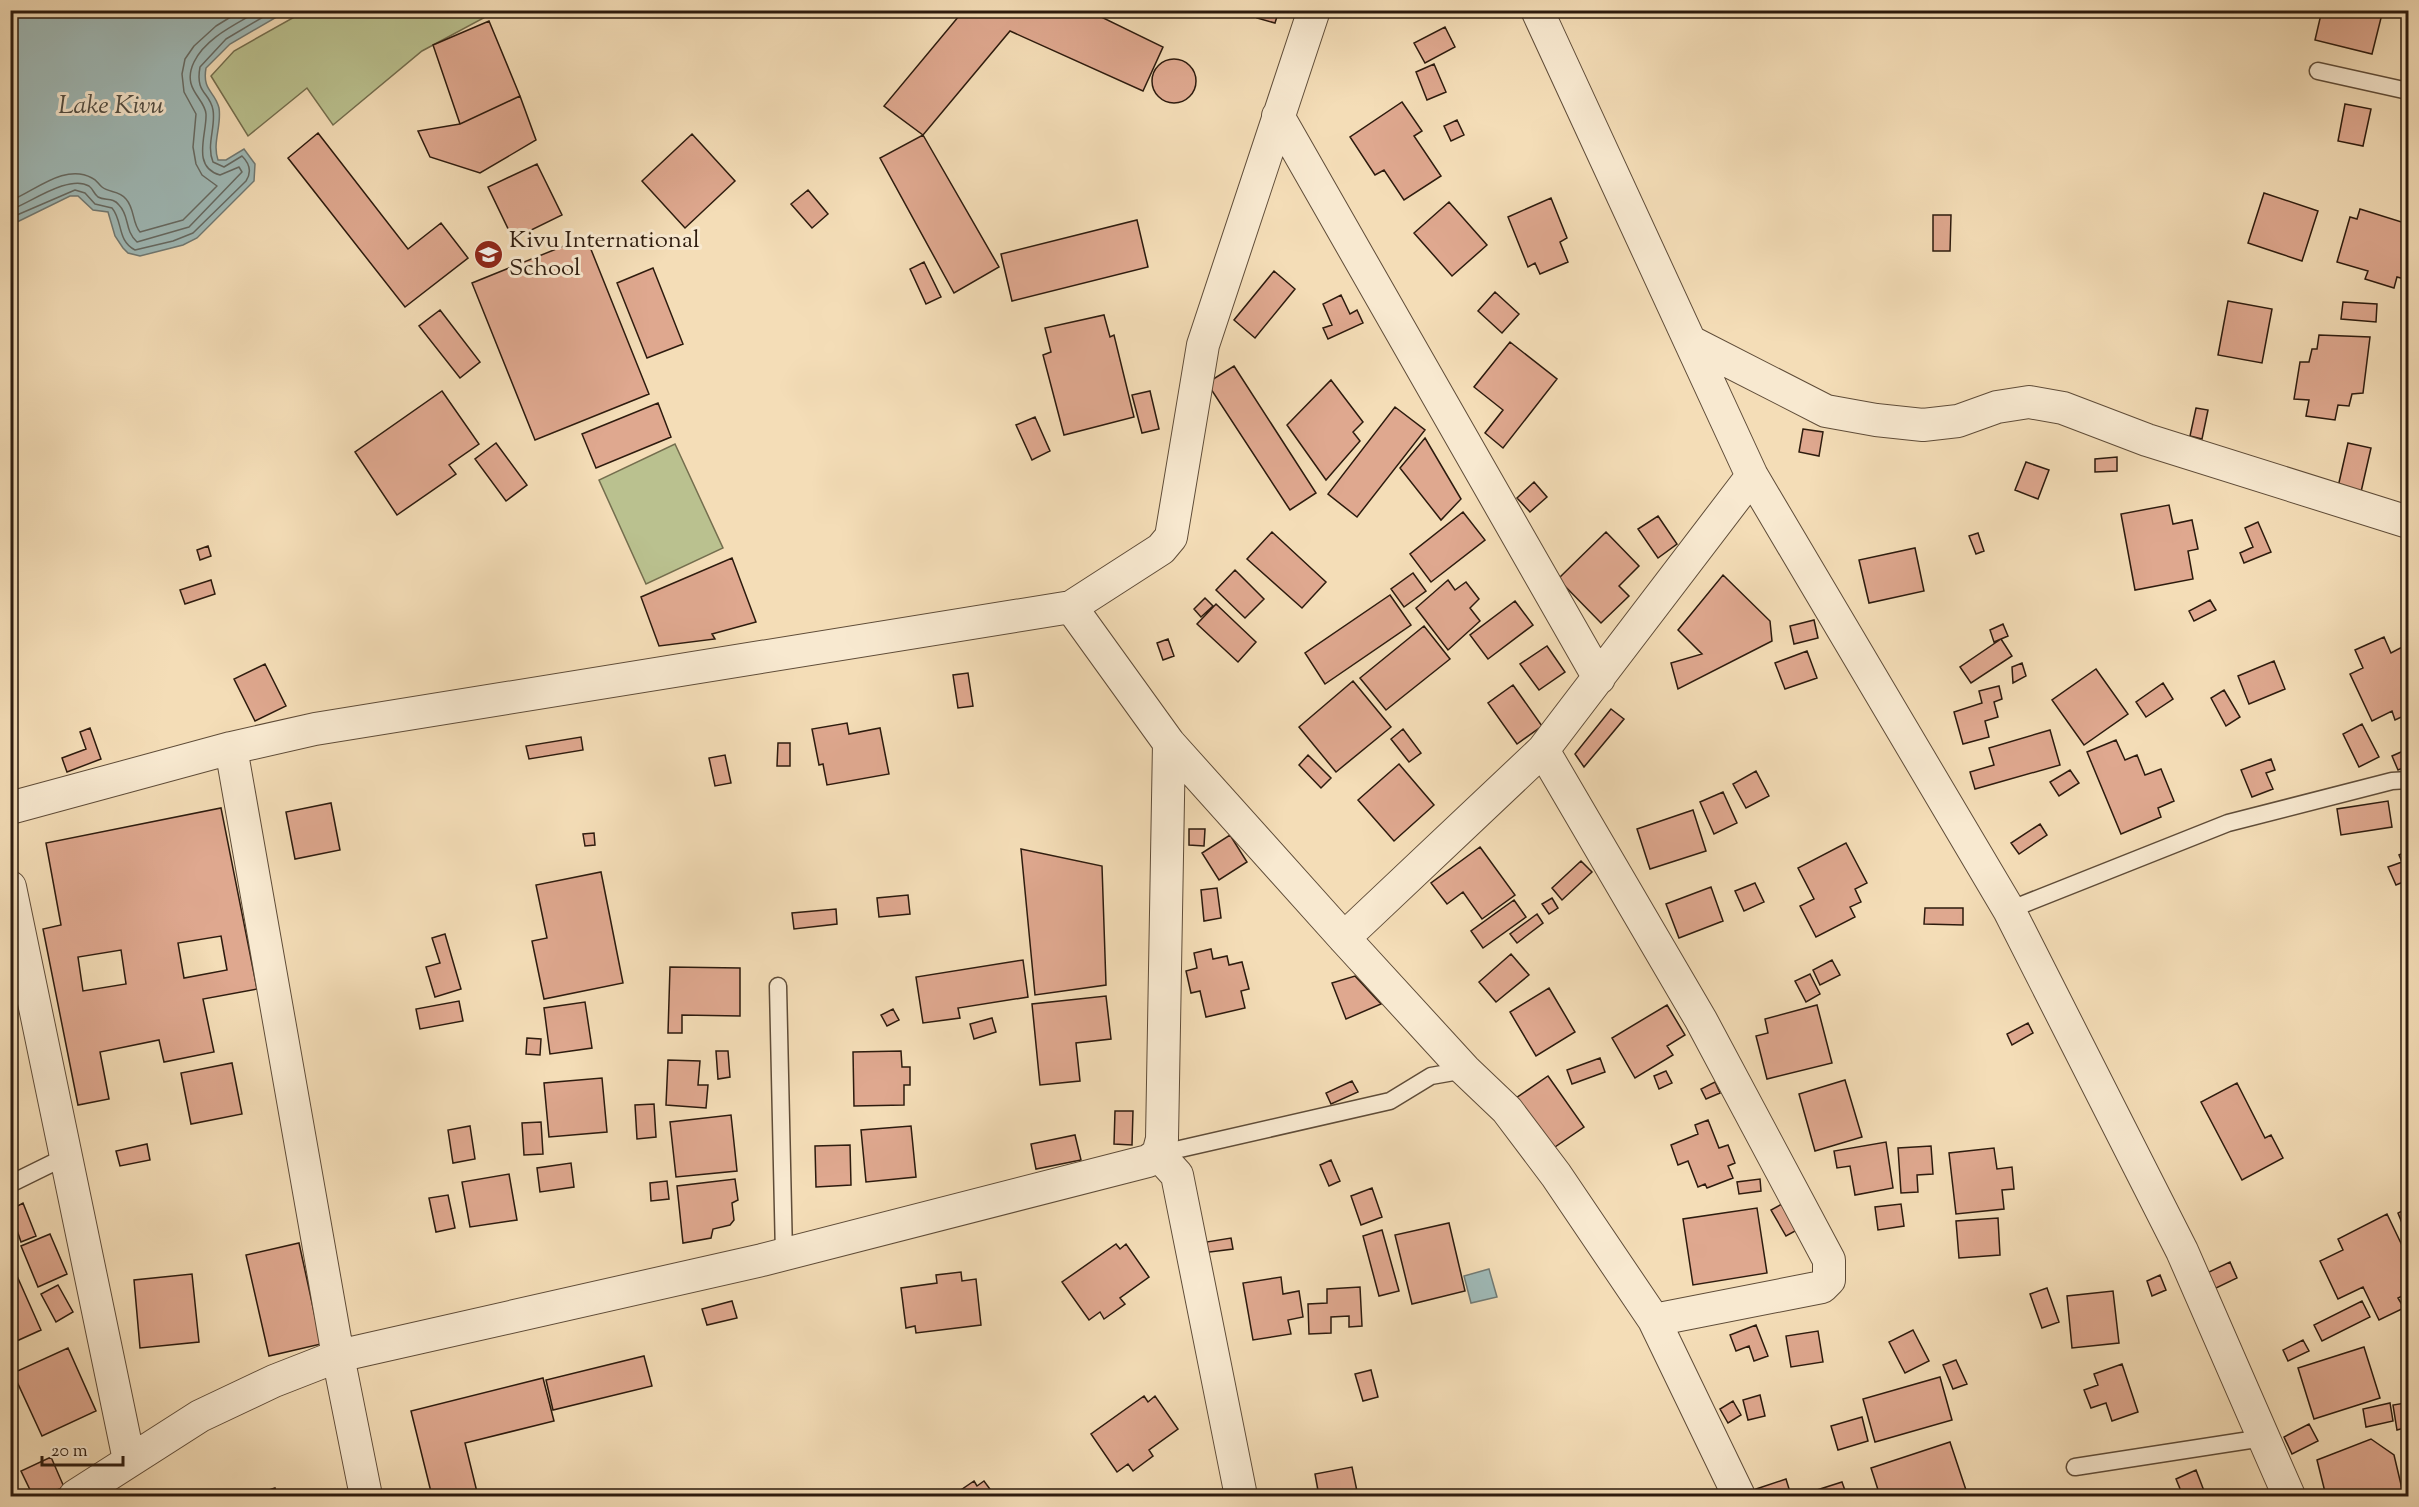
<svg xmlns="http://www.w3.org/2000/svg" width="2419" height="1507" viewBox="0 0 2419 1507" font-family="'Sorts Mill Goudy',serif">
<rect width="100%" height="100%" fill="#f4ddb7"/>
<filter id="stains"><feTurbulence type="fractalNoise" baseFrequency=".00333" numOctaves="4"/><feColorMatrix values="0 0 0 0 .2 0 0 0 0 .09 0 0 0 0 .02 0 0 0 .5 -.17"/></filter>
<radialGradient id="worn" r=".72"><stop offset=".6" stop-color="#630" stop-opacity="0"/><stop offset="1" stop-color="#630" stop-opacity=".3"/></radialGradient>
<path fill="#bac18f" stroke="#746e4e" stroke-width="1.5" d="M489 10 491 14 422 51 333 125 307 88 248 136 211 76 234 51 305 11Z
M675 444 723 548 646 584 599 480Z"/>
<path fill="#9fbab8" stroke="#717a74" stroke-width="1.5" d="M11 10 287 11 230 44 206 68C202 91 215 91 219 108 222 125 212 143 218 160H226L244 149 255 164 254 181 197 238 183 245 140 256 128 253 123 248 115 236 108 212 93 210 78 196H70L11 225Z
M1489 1269 1497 1297 1471 1303 1464 1276Z"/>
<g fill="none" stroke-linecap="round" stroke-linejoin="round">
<path stroke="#666a63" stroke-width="1.5" d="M10 201C35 191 65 163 92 178 97 180 98 184 102 187 109 193 119 190 126 199 135 209 132 223 140 232L183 220 217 186 202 175 196 164 193 147 196 114 184 92 182 74 185 59 194 46 216 26 242 10
M10 210C30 203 69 174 89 186 93 189 94 194 98 197 105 201 113 197 119 205 130 216 124 230 137 242L189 227 242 172 239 167 220 175C191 167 207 134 206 114 205 98 181 89 194 62 206 37 237 24 260 10
M10 218 75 190 85 193 95 204 112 208C123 221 117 241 135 250L173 241 193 233 246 181C252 172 249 163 242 156L224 167 213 162C206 145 216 127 213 110 210 92 195 94 200 67L226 39 275 10"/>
</g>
<path fill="#dfa88f" stroke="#2d1b0e" stroke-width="1.5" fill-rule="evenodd" d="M964 10H1087L1163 47 1143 91 1010 31 923 135 884 106Z
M1259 10H1279L1275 23 1257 18Z
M2322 10H2383L2372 54 2315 40Z
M489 21 520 96 460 124 433 45Z
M1445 27 1455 47 1425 63 1414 43Z
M1152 81a22 22 0 1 1 44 0a22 22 0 1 1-44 0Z
M1434 64 1446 92 1427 100 1416 72Z
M520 96 536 140 480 173 430 157 418 131 460 124Z
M1402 102 1422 131 1414 136 1441 176 1404 200 1384 170 1375 175 1350 137Z
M2345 104 2371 109 2363 146 2338 141Z
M1457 120 1464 135 1451 141 1444 126Z
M318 133 408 249 441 223 468 258 405 307 288 158Z
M692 134 735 181 685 228 642 181Z
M923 135 999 267 954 293 880 158Z
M537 164 562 215 513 239 488 187Z
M808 190 828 214 812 228 791 204Z
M2264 193 2318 211 2302 261 2248 243Z
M1551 198 1567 238 1560 242 1568 262 1540 274 1535 263 1528 267 1508 217Z
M1449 202 1487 245 1452 276 1414 233Z
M2360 209 2408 224V280L2397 277 2394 288 2365 279 2368 271 2337 262 2350 217 2357 219Z
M1933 215H1951L1950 251H1933Z
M1137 220 1148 267 1012 301 1001 254Z
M586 237 649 394 535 440 472 283Z
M924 262 941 297 926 304 910 269Z
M653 268 683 344 647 358 617 283Z
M1274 271 1295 289 1255 338 1234 320Z
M1495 292 1519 314 1502 333 1478 311Z
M1341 295 1350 314 1357 310 1363 323 1328 339 1323 328 1332 325 1323 304Z
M2228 301 2272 309 2262 363 2218 355Z
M2343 302 2377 304 2376 322 2341 319Z
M440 310 480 362 460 378 419 326Z
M1104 315 1110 337 1114 335 1134 417 1064 435 1043 355 1051 352 1045 328Z
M2319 335 2370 337 2363 393 2352 394 2349 406 2338 405 2335 420 2306 416 2309 400 2294 399 2300 362H2309L2312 349H2317Z
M1510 342 1557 379 1503 448 1485 433 1503 410 1474 387Z
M1234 366 1316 493 1290 510 1207 383Z
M1331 380 1363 422 1353 432 1360 441 1326 480 1287 425Z
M442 391 479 444 449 465 456 474 397 515 355 452Z
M1150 391 1159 429 1142 433 1132 395Z
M658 403 671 437 596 468 582 434Z
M1395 407 1425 430 1357 517 1328 494Z
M2196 408 2208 410 2202 439 2190 436Z
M1035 417 1050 451 1032 460 1016 425Z
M1803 429 1823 432 1819 456 1799 452Z
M1425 438 1461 499 1441 520 1400 468Z
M496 443 527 485 506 501 475 459Z
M2348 443 2371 448 2361 492 2338 487Z
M2117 457V471L2095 472V459Z
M2026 462 2049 470 2038 499 2015 490Z
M1534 482 1547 497 1530 512 1517 498Z
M2169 505 2173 524 2192 520 2198 549 2188 551 2193 579 2135 590 2121 514Z
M1463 512 1485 540 1431 582 1410 554Z
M1658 516 1677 544 1658 558 1638 529Z
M2258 522 2271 552 2244 563 2240 553 2253 547 2245 528Z
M1272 532 1326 582 1302 608 1247 559Z
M1606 532 1639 566 1619 586 1629 596 1601 623 1558 579Z
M1978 533 1984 551 1976 554 1969 536Z
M208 546 211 556 200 560 197 550Z
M1915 548 1924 591 1869 603 1859 560Z
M732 558 756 622 712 634 715 639 659 646 641 597Z
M1235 570 1264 599 1245 618 1216 590Z
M1413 573 1426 591 1404 607 1391 589Z
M1723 575 1770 621 1772 641 1678 689 1671 663 1702 654 1678 630Z
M211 580 215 594 185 604 180 590Z
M1448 580 1455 590 1466 582 1479 599 1470 608 1480 621 1448 650 1416 608Z
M1390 595 1411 625 1325 684 1305 653Z
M1205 598 1213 606 1201 617 1194 609Z
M2210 600 2216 610 2194 621 2189 611Z
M1515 601 1533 625 1488 659 1470 635Z
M1216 604 1256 642 1238 662 1197 624Z
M1814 620 1818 638 1794 644 1790 626Z
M2003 624 2008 636 1994 642 1990 630Z
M1424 626 1450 659 1386 710 1360 678Z
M2384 637 2391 653 2408 644V697L2406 698 2408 714 2395 720 2392 711 2372 721 2350 674 2363 668 2355 650Z
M1168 639 1174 656 1163 660 1157 643Z
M2001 639 2012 656 1971 683 1960 667Z
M1547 646 1565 672 1539 690 1520 664Z
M1807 651 1817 678 1785 689 1775 663Z
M2274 661 2285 689 2249 704 2238 676Z
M2022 663 2026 676 2013 683 2012 667Z
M265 664 286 706 255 721 234 679Z
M2096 669 2128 714 2084 745 2052 700Z
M968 673 973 706 958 708 953 675Z
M1353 681 1391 727 1336 772 1299 727Z
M2163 683 2173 699 2146 717 2136 702Z
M1513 685 1542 726 1517 744 1488 703Z
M1999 686 2002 699 1994 702 1998 717 1985 721 1989 737 1963 744 1954 712 1982 703 1979 691Z
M2224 690 2240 717 2226 726 2211 698Z
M1611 709 1624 719 1584 767 1575 754Z
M847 723 849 734 880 728 889 774 827 785 823 764 819 765 812 729Z
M2362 724 2379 757 2359 767 2343 734Z
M90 728 101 759 67 772 62 758 86 749 80 732Z
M1403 729 1421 753 1409 762 1391 739Z
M2050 730 2060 765 1975 789 1970 772 1994 765 1989 748Z
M581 737 583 750 529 759 526 746Z
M2116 740 2125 760 2137 755 2145 775 2161 769 2174 801 2158 808 2161 817 2121 834 2087 752Z
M778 743H790V766H777Z
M2408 749V766L2398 770 2392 756Z
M725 755 731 783 715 786 709 758Z
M1308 755 1331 778 1321 788 1299 765Z
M2271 759 2275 770 2266 773 2273 789 2252 797 2241 770Z
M1399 764 1434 805 1394 841 1358 800Z
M2070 770 2079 783 2059 796 2050 782Z
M1756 771 1769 796 1746 808 1733 784Z
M1723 792 1737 823 1714 834 1700 802Z
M2388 801 2392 827 2341 835 2337 809Z
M331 803 340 850 295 859 286 812Z
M221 808 257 989 203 999 214 1052 164 1062 159 1040 100 1052 109 1099 78 1105 43 929 61 925 46 843ZM221 936 227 970 184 978 178 943ZM121 950 126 984 83 991 78 957Z
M1693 810 1706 851 1650 869 1637 829Z
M2040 824 2047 835 2019 854 2011 843Z
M1189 829H1205L1204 846 1189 845Z
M594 833 595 845 585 846 583 834Z
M1230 835 1247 862 1219 880 1202 853Z
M1846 843 1867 883 1855 889 1861 902 1850 907 1855 917 1816 937 1800 906 1814 899 1798 868Z
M1480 847 1515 895 1482 919 1463 892 1447 904 1431 883Z
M1021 849 1102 866 1106 985 1035 995Z
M2408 851V880L2396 885 2388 867 2402 862 2399 855Z
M1581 861 1592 872 1562 900 1552 888Z
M601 872 623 983 544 999 532 941 547 938 536 885Z
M1755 883 1764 902 1744 911 1735 891Z
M1711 887 1723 921 1679 938 1666 904Z
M1217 888 1221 918 1204 921 1201 890Z
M908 895 910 914 879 917 877 898Z
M1552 898 1558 908 1549 914 1542 904Z
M1514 900 1526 917 1483 948 1471 931Z
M1925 908H1963V925L1924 924Z
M836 909 837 924 794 929 792 913Z
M1537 914 1543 923 1517 943 1510 934Z
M445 934 461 989 435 997 426 967 440 963 432 938Z
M1211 949 1213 959 1227 956 1229 965 1242 962 1249 989 1241 991 1245 1008 1206 1017 1200 991 1191 993 1186 971 1197 968 1194 953Z
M1511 954 1529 975 1496 1002 1479 982Z
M1023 960 1028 997 958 1008 960 1018 923 1023 916 977Z
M1832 960 1840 975 1820 985 1813 970Z
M670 967 740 968V1016L682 1015V1033H668Z
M1810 974 1820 994 1806 1002 1795 981Z
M1355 976 1381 1004 1346 1019 1332 983Z
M1549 988 1575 1032 1536 1056 1510 1012Z
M1106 996 1111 1039 1076 1043 1080 1081 1040 1085 1032 1004Z
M459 1001 463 1021 420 1029 416 1009Z
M585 1002 592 1048 550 1054 544 1008Z
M1667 1005 1685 1035 1667 1046 1673 1055 1635 1078 1612 1038Z
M1817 1005 1832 1063 1767 1079 1756 1036 1768 1033 1765 1019Z
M893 1009 899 1020 887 1026 881 1015Z
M992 1018 996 1032 974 1039 970 1024Z
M2028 1023 2033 1033 2012 1045 2007 1034Z
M527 1038 541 1039 540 1055 526 1054Z
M716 1051H728L730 1077 718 1079Z
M901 1051 902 1067H910V1085H904V1105L854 1106 853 1052Z
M1600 1058 1605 1072 1572 1084 1567 1070Z
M668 1060 700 1061 698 1085H708L706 1108 666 1105Z
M232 1063 242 1114 191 1124 181 1073Z
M1666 1071 1672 1083 1659 1089 1654 1076Z
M1548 1076 1584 1127 1552 1149 1516 1098Z
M602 1078 607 1132 549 1137 544 1083Z
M1845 1080 1862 1137 1815 1151 1799 1094Z
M1352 1081 1358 1092 1331 1104 1326 1093Z
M1715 1082 1720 1093 1706 1099 1701 1089Z
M2237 1083 2265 1138 2271 1135 2283 1158 2242 1180 2201 1102Z
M654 1104 656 1137 637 1139 635 1105Z
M1115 1111H1133L1132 1145 1114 1144Z
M731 1115 737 1171 676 1177 670 1122Z
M1708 1120 1719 1148 1728 1145 1735 1163 1728 1166 1733 1178 1707 1188 1705 1184 1698 1187 1688 1161 1678 1165 1671 1145 1698 1134 1695 1125Z
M541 1122 543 1154 524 1155 522 1123Z
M470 1126 475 1159 453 1163 448 1130Z
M911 1126 916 1177 866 1182 861 1130Z
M1075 1135 1081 1160 1036 1169 1031 1144Z
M1886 1142 1893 1188 1855 1195 1850 1166 1837 1168 1834 1151Z
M147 1144 150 1160 120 1166 116 1151Z
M850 1145 851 1185 816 1187 815 1146Z
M1931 1146 1933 1174 1917 1175 1918 1192 1901 1193 1898 1148Z
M1994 1148 1997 1169 2012 1167 2014 1189 2002 1190 2004 1209 1956 1214 1949 1153Z
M1331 1160 1340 1181 1329 1186 1320 1165Z
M571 1163 574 1187 540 1192 537 1168Z
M509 1174 517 1220 470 1227 462 1182Z
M735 1179 738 1200 732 1203 734 1220 730 1225 713 1229 711 1238 683 1243 677 1186Z
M1760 1179 1761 1191 1739 1194 1737 1182Z
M667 1181 669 1199 651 1201 650 1183Z
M1372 1188 1382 1217 1361 1225 1351 1196Z
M448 1195 455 1228 436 1232 429 1198Z
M23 1203 36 1236 21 1242 10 1210Z
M1782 1204 1797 1230 1786 1236 1771 1210Z
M1901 1204 1904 1226 1878 1230 1875 1207Z
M1757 1208 1767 1273 1693 1285 1683 1219Z
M2408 1208V1238L2398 1213Z
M2387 1214 2408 1258V1293L2398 1298 2404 1308 2379 1320 2363 1287 2338 1299 2320 1261 2343 1250 2338 1239Z
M1998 1218 2000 1255 1959 1258 1956 1221Z
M1449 1223 1465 1291 1412 1304 1395 1235Z
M1382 1230 1399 1291 1379 1296 1363 1236Z
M50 1234 67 1274 38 1287 21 1246Z
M1231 1238 1233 1249 1202 1253 1200 1243Z
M299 1243 321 1344 269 1356 246 1255Z
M1116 1244 1120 1249 1126 1244 1149 1277 1120 1298 1125 1304 1104 1319 1100 1312 1089 1320 1062 1282Z
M2230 1262 2237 1278 2214 1289 2207 1273Z
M961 1272 962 1281 976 1279 981 1325 916 1333 915 1326 906 1328 901 1288 937 1283 936 1275Z
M192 1274 199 1342 140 1348 134 1280Z
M2160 1275 2166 1290 2152 1296 2147 1281Z
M17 1276 41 1330 10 1344V1279Z
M1281 1277 1283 1294 1299 1291 1303 1317 1288 1320 1291 1334 1253 1340 1243 1283Z
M58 1285 73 1312 56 1322 41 1294Z
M1360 1287 1362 1326 1349 1327V1316L1331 1317V1333L1309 1334 1308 1304 1327 1303V1289Z
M2047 1288 2059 1322 2042 1328 2030 1294Z
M2113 1291 2119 1343 2072 1348 2067 1296Z
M732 1301 737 1318 707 1325 702 1309Z
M2362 1301 2370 1317 2322 1341 2314 1325Z
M1756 1325 1768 1356 1754 1361 1749 1346 1736 1351 1730 1335Z
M1913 1330 1929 1361 1905 1373 1889 1342Z
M1818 1331 1823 1362 1791 1367 1786 1336Z
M2303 1340 2309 1351 2288 1361 2283 1350Z
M2364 1347 2380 1398 2314 1419 2298 1368Z
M68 1348 96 1411 42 1436 13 1373Z
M644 1356 652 1386 553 1410 546 1380Z
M1956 1360 1967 1384 1953 1389 1943 1365Z
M2122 1364 2138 1412 2112 1421 2106 1403 2091 1408 2084 1390 2098 1385 2094 1374Z
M1371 1370 1378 1397 1363 1401 1355 1374Z
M1940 1377 1952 1420 1875 1442 1863 1399Z
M543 1378 554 1421 465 1443 478 1496H432L411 1411Z
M1760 1395 1765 1416 1748 1420 1743 1400Z
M1144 1396 1148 1402 1155 1396 1178 1429 1149 1450 1153 1456 1133 1471 1128 1464 1117 1472 1091 1434Z
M1733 1401 1741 1415 1728 1423 1720 1409Z
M2390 1403 2393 1421 2366 1427 2363 1409Z
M2405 1403 2408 1427 2397 1430 2393 1405Z
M1862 1417 1868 1441 1838 1450 1831 1426Z
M2309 1424 2318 1441 2292 1454 2284 1437Z
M2371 1439 2394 1455 2403 1493 2392 1496H2326L2317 1460Z
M1950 1442 1968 1496H1880L1871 1468Z
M51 1457 64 1487 43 1496H33L21 1471Z
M1352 1467 1358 1496H1319L1315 1474Z
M2196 1470 2206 1496H2183L2176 1479Z
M1786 1479 1790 1492 1776 1496H1758L1756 1489Z
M974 1481 977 1486 984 1481 995 1496H952Z
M1842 1482 1847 1496H1798Z
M275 1488 278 1496H250Z"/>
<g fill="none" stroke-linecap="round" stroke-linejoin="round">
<defs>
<path id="lane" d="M2318 71 2408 91
M2009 910 2228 823 2392 781 2408 780
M778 986 784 1255
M1158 1154 1390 1101 1431 1076 1465 1070
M10 1184 67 1156
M2075 1467 2263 1438"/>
<path id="street" d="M1537 10 1752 476 2009 910 2182 1251 2289 1496
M1278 116 1599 678
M1691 342 1826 411 1876 420 1923 425 1958 421 1997 407 2029 402 2063 408 2147 440 2408 522
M1071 607 1169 743 1344 938 1465 1070 1507 1110 1556 1175 1654 1320 1739 1496
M231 748 338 1356 366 1496
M1543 750 1701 1020 1829 1260V1280L1822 1287 1654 1320
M10 808 231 748 315 729 1071 607 1161 549 1171 537 1203 345 1314 10
M10 887 129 1460
M1344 938 1543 750 1752 476
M1158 1154 1177 1175 1241 1496
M75 1496 200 1416 274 1381 338 1356 762 1260 1148 1161 1158 1154 1162 1139 1169 743"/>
</defs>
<use href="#lane" stroke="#5f4c38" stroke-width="19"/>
<use href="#street" stroke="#5f4c38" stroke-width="34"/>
<use href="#lane" stroke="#f8e9d0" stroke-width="16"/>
<use href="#street" stroke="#f8e9d0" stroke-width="32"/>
</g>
<defs>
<symbol id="school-disc" viewBox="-11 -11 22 22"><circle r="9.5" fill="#8f2418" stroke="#f8e9d0"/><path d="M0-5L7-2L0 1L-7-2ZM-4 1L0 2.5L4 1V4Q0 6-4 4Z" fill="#fff"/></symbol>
</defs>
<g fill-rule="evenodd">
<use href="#school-disc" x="472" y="238" width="33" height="33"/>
</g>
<g text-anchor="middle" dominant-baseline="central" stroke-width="6" stroke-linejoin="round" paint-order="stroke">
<g font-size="24" fill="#2d1b0e" stroke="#f8e9d0" text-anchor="start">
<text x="509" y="241">Kivu International<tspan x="509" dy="28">School</tspan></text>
</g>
<g font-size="26" font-style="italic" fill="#4f4b41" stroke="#f8e9d0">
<text x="111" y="106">Lake Kivu</text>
</g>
</g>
<rect width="2419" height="1507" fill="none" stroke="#f4ddb7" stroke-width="36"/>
<rect x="12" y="12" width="2395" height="1483" fill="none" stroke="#2d1b0e" stroke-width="3"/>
<rect x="18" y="18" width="2383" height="1471" fill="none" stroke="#2d1b0e" stroke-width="1.5"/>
<path d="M42 1456v9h81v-9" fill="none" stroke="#2d1b0e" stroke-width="3"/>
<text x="51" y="1456" font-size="18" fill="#2d1b0e" stroke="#f8e9d0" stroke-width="4.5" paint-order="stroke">20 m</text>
<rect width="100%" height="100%" filter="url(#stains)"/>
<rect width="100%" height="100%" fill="url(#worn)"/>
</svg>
